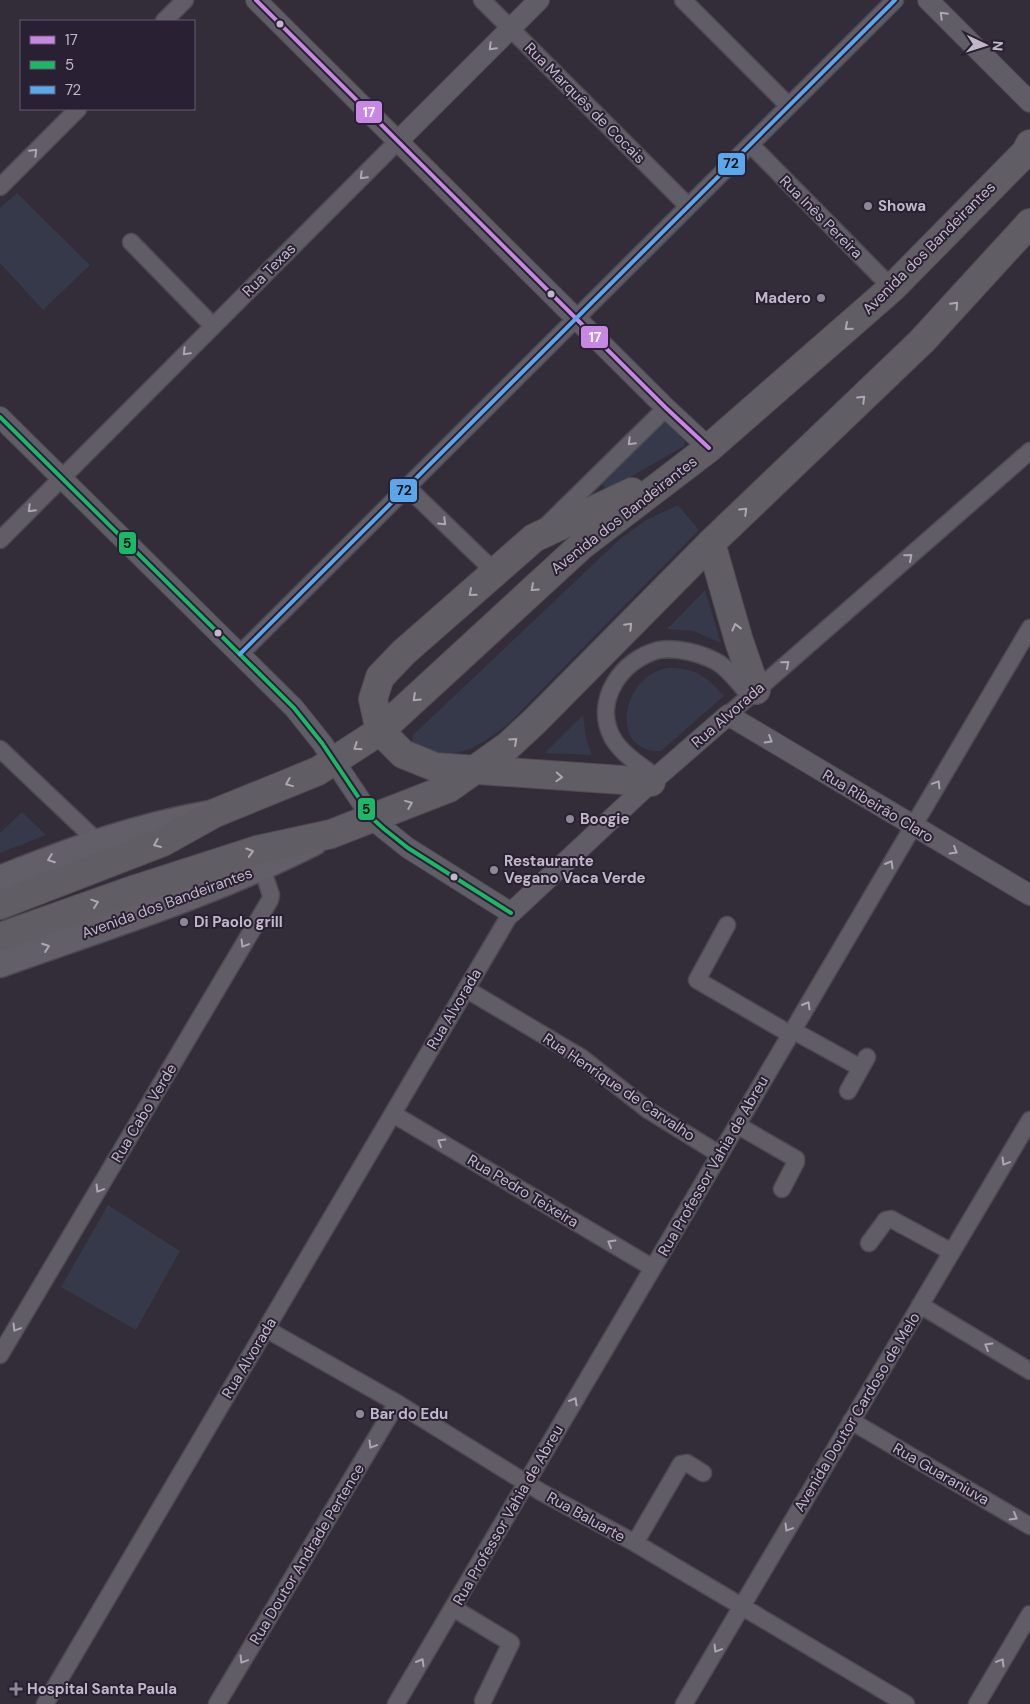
<svg xmlns="http://www.w3.org/2000/svg" width="1030" height="1704" viewBox="0 0 1030 1704" font-family="'DM Sans',sans-serif">
<rect width="100%" height="100%" fill="#322d38"/>
<path fill="#353949" d="M17 193 90 265 43 310 0 263V208Z
M668 419 685 441 684 446 608 490 598 481 662 421Z
M678 505 699 530 510 722C479 747 453 765 412 745L413 735 620 539 646 520Z
M705 590 721 643 693 631 667 629Z
M667 668C696 668 705 675 724 696L661 751C609 753 620 677 667 668Z
M583 715 586 738 592 755 545 753Z
M22 812 46 835 0 853V833Z
M108 1205 180 1251 136 1330 61 1287Z"/>
<g fill="none" stroke-linecap="round" stroke-linejoin="round">
<defs>
<path id="minor" d="M482 0 688 206
M683 0 789 106
M164 21 185 0
M751 145 892 288
M0 187 78 109
M131 242 213 326
M408 488 495 572
M548 524 666 408
M0 540 398 141
M240 654 895 0
M728 715 1030 451
M0 749 97 841
M657 778C642 766 622 755 612 737 593 700 622 659 659 650 676 647 700 653 715 661 729 668 739 684 750 696
M727 925 697 980 790 1034
M466 989 582 1058 648 1110 719 1154
M792 1030 861 1068
M848 1091 867 1057
M393 1114 653 1268
M737 1125 796 1159V1162L782 1189
M869 1243 886 1220 891 1219 952 1252
M920 1305 1030 1371
M266 1329 397 1403 541 1492 635 1543 906 1704
M0 1355 270 900 271 895 262 868
M851 1421 1030 1526
M635 1543 681 1464 687 1463 703 1473
M453 1608 511 1643 483 1701
M45 1704 511 913
M217 1704 397 1403
M396 1704 1030 628
M684 1704 1030 1120
M977 1704 1030 1614"/>
<path id="tertiary" d="M256 0 666 408 709 448
M928 0 1030 102
M398 141 539 0
M0 417 294 708 322 743 373 819 384 829 408 848 511 913 651 782 728 715 1030 895"/>
<path id="primary" d="M0 879C71 851 134 827 209 814
M0 964C106 926 214 893 314 842"/>
<path id="trunk" d="M632 492 534 538 404 652 380 677 373 699 380 731 403 754 435 767 651 782
M711 543 739 641 756 690
M0 905 163 842 215 813 318 771 380 731 582 545 709 448 892 288 1026 152 1030 144
M0 937 136 889 257 850 331 834 449 788 508 746 535 721 711 543 922 341 1030 223"/>
</defs>
<use href="#minor" stroke="#4d4951" stroke-width="19"/>
<use href="#tertiary" stroke="#4d4951" stroke-width="22"/>
<use href="#primary" stroke="#4d4852" stroke-width="29"/>
<use href="#trunk" stroke="#4f4a54" stroke-width="30"/>
<use href="#minor" stroke="#615d66" stroke-width="16"/>
<use href="#tertiary" stroke="#615d66" stroke-width="20"/>
<use href="#primary" stroke="#635f68" stroke-width="26"/>
<use href="#trunk" stroke="#605e64" stroke-width="28"/>
<defs>
<path id="bus-1" d="M256 0 666 408 709 448"/>
<path id="bus-2" d="M0 417 294 708 322 743 373 819 384 829 408 848 511 913"/>
<path id="bus-3" d="M240 654 895 0"/>
</defs>
<use href="#bus-1" stroke="#292133" stroke-width="8"/>
<use href="#bus-2" stroke="#292133" stroke-width="8"/>
<use href="#bus-3" stroke="#292133" stroke-width="8"/>
<use href="#bus-1" stroke="#c787e3" stroke-width="4"/>
<use href="#bus-2" stroke="#1ab867" stroke-width="4"/>
<use href="#bus-3" stroke="#5aa8eb" stroke-width="4"/>
</g>
<defs><path id="oneway-chevron" d="M-2-3.5L2.5 0L-2 3.5" fill="none" stroke-width="1.6" stroke-linecap="round" stroke-linejoin="round" transform="scale(1.25)"/></defs>
<g stroke="#ada6b4">
<use href="#oneway-chevron" transform="translate(943 15) rotate(-135)"/>
<use href="#oneway-chevron" transform="translate(492 47) rotate(135)"/>
<use href="#oneway-chevron" transform="translate(34 152) rotate(-45)"/>
<use href="#oneway-chevron" transform="translate(363 176) rotate(135)"/>
<use href="#oneway-chevron" transform="translate(955 305) rotate(-47)"/>
<use href="#oneway-chevron" transform="translate(848 327) rotate(139)"/>
<use href="#oneway-chevron" transform="translate(186 352) rotate(135)"/>
<use href="#oneway-chevron" transform="translate(862 399) rotate(-44)"/>
<use href="#oneway-chevron" transform="translate(631 442) rotate(135)"/>
<use href="#oneway-chevron" transform="translate(31 509) rotate(135)"/>
<use href="#oneway-chevron" transform="translate(744 511) rotate(-44)"/>
<use href="#oneway-chevron" transform="translate(443 522) rotate(44)"/>
<use href="#oneway-chevron" transform="translate(909 557) rotate(-41)"/>
<use href="#oneway-chevron" transform="translate(534 588) rotate(138)"/>
<use href="#oneway-chevron" transform="translate(472 593) rotate(139)"/>
<use href="#oneway-chevron" transform="translate(629 626) rotate(-45)"/>
<use href="#oneway-chevron" transform="translate(736 627) rotate(-104)"/>
<use href="#oneway-chevron" transform="translate(786 664) rotate(-41)"/>
<use href="#oneway-chevron" transform="translate(416 698) rotate(137)"/>
<use href="#oneway-chevron" transform="translate(769 740) rotate(31)"/>
<use href="#oneway-chevron" transform="translate(514 741) rotate(-42)"/>
<use href="#oneway-chevron" transform="translate(357 747) rotate(146)"/>
<use href="#oneway-chevron" transform="translate(559 777) rotate(3)"/>
<use href="#oneway-chevron" transform="translate(289 783) rotate(158)"/>
<use href="#oneway-chevron" transform="translate(937 784) rotate(-59)"/>
<use href="#oneway-chevron" transform="translate(409 804) rotate(-22)"/>
<use href="#oneway-chevron" transform="translate(157 844) rotate(157)"/>
<use href="#oneway-chevron" transform="translate(954 851) rotate(30)"/>
<use href="#oneway-chevron" transform="translate(250 852) rotate(-17)"/>
<use href="#oneway-chevron" transform="translate(890 864) rotate(-60)"/>
<use href="#oneway-chevron" transform="translate(95 903) rotate(-19)"/>
<use href="#oneway-chevron" transform="translate(244 944) rotate(121)"/>
<use href="#oneway-chevron" transform="translate(807 1005) rotate(-60)"/>
<use href="#oneway-chevron" transform="translate(441 1142) rotate(-149)"/>
<use href="#oneway-chevron" transform="translate(1005 1162) rotate(121)"/>
<use href="#oneway-chevron" transform="translate(99 1189) rotate(121)"/>
<use href="#oneway-chevron" transform="translate(611 1243) rotate(-149)"/>
<use href="#oneway-chevron" transform="translate(16 1328) rotate(121)"/>
<use href="#oneway-chevron" transform="translate(988 1346) rotate(-149)"/>
<use href="#oneway-chevron" transform="translate(574 1401) rotate(-60)"/>
<use href="#oneway-chevron" transform="translate(372 1445) rotate(121)"/>
<use href="#oneway-chevron" transform="translate(1014 1517) rotate(30)"/>
<use href="#oneway-chevron" transform="translate(788 1528) rotate(121)"/>
<use href="#oneway-chevron" transform="translate(717 1649) rotate(121)"/>
<use href="#oneway-chevron" transform="translate(243 1660) rotate(121)"/>
<use href="#oneway-chevron" transform="translate(421 1662) rotate(-60)"/>
<use href="#oneway-chevron" transform="translate(1001 1662) rotate(-59)"/>
</g>
<g stroke="#ada6b5">
<use href="#oneway-chevron" transform="translate(51 859) rotate(159)"/>
<use href="#oneway-chevron" transform="translate(46 947) rotate(-20)"/>
</g>
<g fill="#c0b8c8" stroke="#292133" stroke-width="2">
<circle cx="280" cy="24" r="4.5"/>
<circle cx="551" cy="294" r="4.5"/>
<circle cx="218" cy="633" r="4.5"/>
<circle cx="454" cy="877" r="4.5"/>
</g>
<g fill="#8e8796" stroke="#292133" stroke-width="2">
<circle cx="868" cy="206" r="5"/>
<circle cx="821" cy="298" r="5"/>
<circle cx="570" cy="819" r="5"/>
<circle cx="494" cy="870" r="5"/>
<circle cx="184" cy="922" r="5"/>
<circle cx="360" cy="1414" r="5"/>
<path d="M13.5 1681.5h5v5h5v5h-5v5h-5v-5h-5v-5h5z"/>
</g>
<g text-anchor="middle" dominant-baseline="central" stroke-width="4" stroke-linejoin="round" paint-order="stroke">
<g font-size="15" fill="#c0b8c8" stroke="#292133">
<text transform="translate(585 103) rotate(45)">Rua Marquês de Cocais</text>
<text transform="translate(821 217) rotate(45)">Rua Inês Pereira</text>
<text transform="translate(929 248) rotate(-45)">Avenida dos Bandeirantes</text>
<text transform="translate(269 270) rotate(-45)">Rua Texas</text>
<text transform="translate(624 515) rotate(-38)">Avenida dos Bandeirantes</text>
<text transform="translate(728 715) rotate(-41)">Rua Alvorada</text>
<text transform="translate(878 806) rotate(31)">Rua Ribeirão Claro</text>
<text transform="translate(167 903) rotate(-20)">Avenida dos Bandeirantes</text>
<text transform="translate(454 1009) rotate(-59)">Rua Alvorada</text>
<text transform="translate(619 1087) rotate(34)">Rua Henrique de Carvalho</text>
<text transform="translate(144 1113) rotate(-59)">Rua Cabo Verde</text>
<text transform="translate(713 1166) rotate(-60)">Rua Professor Vahia de Abreu</text>
<text transform="translate(523 1191) rotate(31)">Rua Pedro Teixeira</text>
<text transform="translate(249 1358) rotate(-59)">Rua Alvorada</text>
<text transform="translate(857 1412) rotate(-59)">Avenida Doutor Cardoso de Melo</text>
<text transform="translate(941 1474) rotate(30)">Rua Guaraniuva</text>
<text transform="translate(508 1515) rotate(-60)">Rua Professor Vahia de Abreu</text>
<text transform="translate(586 1517) rotate(29)">Rua Baluarte</text>
<text transform="translate(307 1554) rotate(-59)">Rua Doutor Andrade Pertence</text>
</g>
<g font-size="15" font-weight="bold" fill="#c0b8c8" stroke="#292133" text-anchor="start">
<text x="878" y="206">Showa</text>
<text x="811" y="298" text-anchor="end">Madero</text>
<text x="580" y="819">Boogie</text>
<text x="504" y="861">Restaurante<tspan x="504" dy="17">Vegano Vaca Verde</tspan></text>
<text x="194" y="922">Di Paolo grill</text>
<text x="370" y="1414">Bar do Edu</text>
<text x="27" y="1689">Hospital Santa Paula</text>
</g>
</g>
<g stroke="#292133" stroke-width="2">
<rect x="355" y="100" width="28" height="24" rx="5" fill="#c787e3"/>
<rect x="717" y="152" width="29" height="24" rx="5" fill="#5aa8eb"/>
<rect x="580" y="325" width="29" height="24" rx="5" fill="#c787e3"/>
<rect x="389" y="478" width="29" height="25" rx="5" fill="#5aa8eb"/>
<rect x="118" y="531" width="19" height="24" rx="5" fill="#1ab867"/>
<rect x="357" y="797" width="19" height="24" rx="5" fill="#1ab867"/>
</g>
<g font-size="14" text-anchor="middle" font-weight="bold" fill="#fff">
<text x="369" y="117">17</text>
<text x="595" y="342">17</text>
</g>
<g font-size="14" text-anchor="middle" font-weight="bold" fill="#111">
<text x="731" y="168">72</text>
<text x="404" y="495">72</text>
<text x="127" y="548">5</text>
<text x="366" y="814">5</text>
</g>
<rect x="20" y="20" width="175" height="90" fill="#292133" stroke="#655d6f"/>
<rect x="30" y="36" width="25" height="8" fill="#c787e3" stroke="#655d6f"/>
<text x="65" y="45" font-size="15" fill="#c0b8c8">17</text>
<rect x="30" y="61" width="25" height="8" fill="#1ab867" stroke="#655d6f"/>
<text x="65" y="70" font-size="15" fill="#c0b8c8">5</text>
<rect x="30" y="86" width="25" height="8" fill="#5aa8eb" stroke="#655d6f"/>
<text x="65" y="95" font-size="15" fill="#c0b8c8">72</text>
<g transform="translate(985 45) rotate(94)" stroke="#292133" stroke-width="4" paint-order="stroke">
<path d="M0-4L9 19L0 12L-9 19Z" fill="#c0b8c8"/>
<text y="-8" font-size="14" font-weight="bold" text-anchor="middle" fill="#c0b8c8">N</text>
</g>
</svg>
